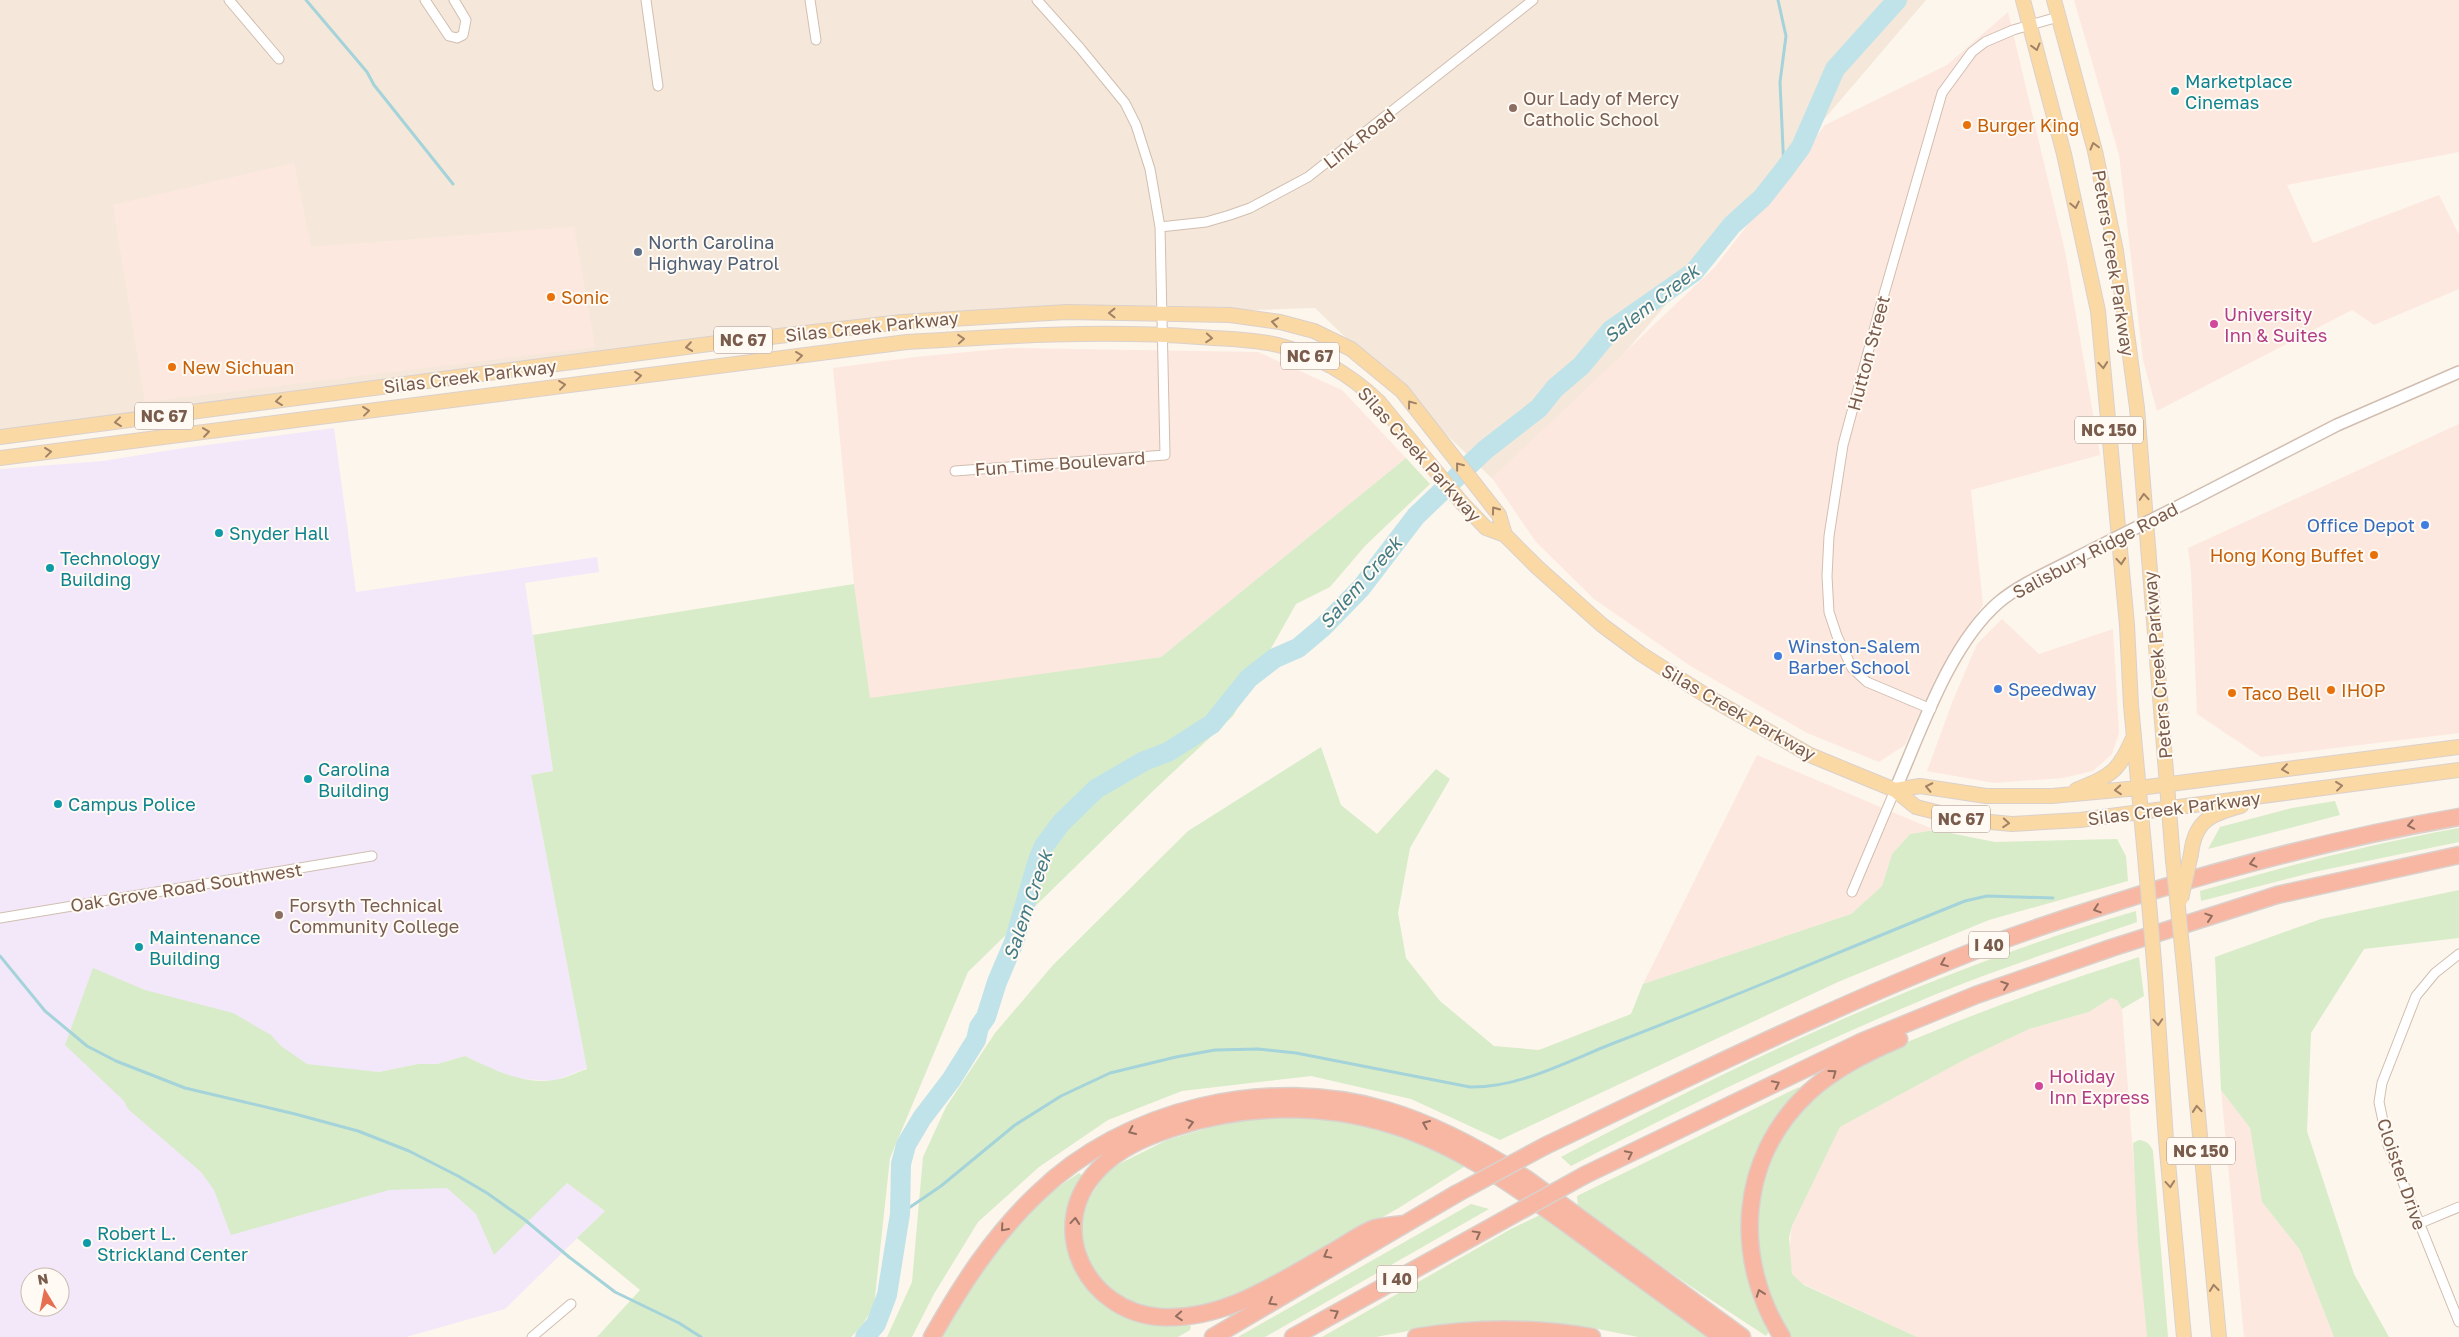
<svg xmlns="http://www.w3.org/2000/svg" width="2459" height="1337" viewBox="0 0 2459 1337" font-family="'Golos Text',sans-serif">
<rect width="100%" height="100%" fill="#fdf6ec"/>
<path fill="#f5e8da" d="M0 0H1926L1506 492 1315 308 1161 313H1042L0 430Z"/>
<path fill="#fde8e0" d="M2074 0H2459V152L2287 185 2313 243 2439 195 2459 235V289L2374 325 2352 310 2157 411 2143 360 2119 155Z
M2008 12 2065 251 2100 455 1971 490 1983 605 1936 677 1905 745 1879 762 1807 733 1692 667 1594 599 1536 542 1492 478 1715 267 1825 125 1947 65Z
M294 163 311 247 574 227 595 347 145 402 113 205Z
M1009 348 1258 352 1342 390 1406 458 1161 657 870 699 854 584 833 368 915 357Z
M2459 424V733L2261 757 2197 714 2191 572 2188 548Z
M2002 619 2039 654 2113 629 2119 733 2112 754 2093 771 2063 778 1994 783 1927 771 1953 700 1977 644Z
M1757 755 1935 830 1910 834 1892 854 1882 886 1851 914 1643 984Z
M2111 998 2117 999 2122 1009 2147 1337H1917L1797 1281 1792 1274 1789 1252 1792 1226 1840 1127 1966 1059 2029 1029 2089 1012Z
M2221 1090 2250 1128 2262 1202 2300 1250 2334 1337H2244Z"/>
<path fill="#f3e8fa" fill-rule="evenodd" d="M334 428 356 592 597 557 599 572 525 583 553 771 531 775 587 1068 554 1081 521 1079 495 1071 465 1056 437 1064H418L379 1072 356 1070 558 1176 605 1211 505 1309 406 1337H0V469L103 461 177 449ZM30 1277H60V1307H30Z"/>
<path fill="#d8ecc9" d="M1406 458 1430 484 1365 546 1330 587 1296 604 1233 716 1154 790 968 972 890 1158 874 1306 861 1327 851 1337H597L640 1290 577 1238 605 1211 567 1183 494 1255 476 1214 447 1188 389 1190 231 1235 214 1190 201 1172 128 1109 124 1101 65 1045 93 968 145 990 233 1013 271 1035 281 1046 307 1064 379 1072 418 1064H437L465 1056C492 1069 523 1085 554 1080 565 1079 577 1072 587 1069L531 775 553 771 533 635 854 584 870 698 1161 657Z
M1321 747 1341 805 1377 834 1436 769 1450 779 1410 848 1398 913 1406 958 1440 1001 1494 1046 1539 1050 1631 1014 1643 984 1851 914 1882 886 1892 854 1910 834 1935 830 1995 842 2117 839 2126 856 2128 881 1989 920 1838 982 1500 1140 1411 1099 1311 1076 1182 1091 1108 1120 1039 1167 978 1222 934 1294 912 1337H887L912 1282 923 1157 946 1107 995 1033 1053 965 1188 831Z
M2335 801 2340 815 2208 849 2220 827 2292 808Z
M2459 828V842L2314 872 2201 901 2200 891C2286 866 2371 844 2459 828Z
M2459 890V938L2364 949 2311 1033 2307 1131 2354 1274 2389 1337H2334L2300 1250 2262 1202 2250 1128 2221 1090 2215 957 2321 919Z
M2136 911 2137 922C2069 946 2000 968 1934 995 1811 1046 1690 1104 1571 1166L1561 1157C1745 1060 1935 969 2136 911Z
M2139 957 2144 996 2122 1009 2117 1000 2111 998 2089 1012 2029 1029 1966 1059 1840 1127 1792 1226 1789 1238 1792 1274 1804 1285 1917 1337H1789C1777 1315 1766 1292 1760 1267 1758 1259 1759 1250 1758 1241 1756 1183 1778 1129 1822 1090 1854 1062 1895 1047 1932 1032 2001 1003 2069 980 2139 957Z
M1799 1087 1802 1094 1750 1183 1770 1330 1766 1336C1702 1294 1639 1253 1578 1206L1577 1196Z
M1321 1116 1399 1133 1467 1165 1397 1209 1252 1291 1188 1311 1156 1310 1125 1300 1104 1286 1090 1265 1081 1236 1084 1207 1107 1170 1167 1140 1242 1118Z
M2139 1140C2147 1141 2150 1144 2153 1151L2168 1337H2147L2138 1243 2133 1143Z
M1079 1173 1085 1178 1078 1191 1084 1280 1165 1323 1188 1325 1191 1326 1190 1330 1178 1337H940L997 1247 1045 1196Z
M1471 1204 1489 1209 1265 1337H1238Z
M1544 1213 1715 1337H1638L1593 1328 1525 1322 1424 1328 1376 1337H1322L1511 1229Z"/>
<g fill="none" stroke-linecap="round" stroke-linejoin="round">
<path stroke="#a5d3da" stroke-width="3" d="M306 0 367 72 374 85 453 184
M1778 0 1786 36 1780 82 1784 170
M0 956 45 1011 87 1046 116 1061 185 1088 295 1114 358 1131 409 1151 458 1176 487 1193 525 1220 569 1257 615 1292 679 1323 701 1337
M900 1214 941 1186 1015 1125 1061 1096 1110 1073 1176 1057 1215 1050 1258 1049 1296 1053 1470 1087C1519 1088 1568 1061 1614 1043 1732 998 1848 948 1965 901L1987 896 2053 898"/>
<path stroke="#bfe3e8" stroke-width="20" d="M865 1337 876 1324 887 1295 900 1214 901 1164 906 1145 922 1118 951 1080 976 1040 979 1027 986 1017 997 982 1014 942 1038 860 1044 846 1061 823 1096 789 1144 761 1168 752 1212 724 1249 678 1275 658 1298 648 1323 627 1361 588 1416 516 1485 450 1539 408 1555 388 1581 366 1611 330 1694 272 1732 225 1762 198 1784 170 1801 147 1835 69 1897 0"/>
<defs>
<path id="minor" d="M229 0 279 59
M425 0 449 36 457 38 463 35 466 20 454 0
M646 0 658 86
M810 0 816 40
M1160 227 1206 222 1230 215 1250 208 1308 177 1533 0
M955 471 1165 455 1160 227 1150 169 1136 125 1125 103 1080 48 1037 0
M1931 709 1867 682 1852 668 1837 636 1829 612 1827 576 1829 536 1843 445 1880 308 1942 93 1972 52 1985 42 2013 30 2058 17
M1852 892 1895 790
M0 918 372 856
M2459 954 2435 973 2416 996 2382 1083 2379 1102 2388 1145 2459 1322
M2418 1224 2459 1207
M532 1337 571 1304"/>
<path id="tertiary" d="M2195 498 2337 425 2459 372
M1895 790C1921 731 1949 645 1999 602 2022 583 2052 571 2078 557"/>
<path id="primary" d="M2023 0 2064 154 2098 311 2127 625 2131 705 2146 867
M2054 0 2095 151 2116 251 2137 408 2173 860
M0 437 717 343 902 322 1067 312 1230 315 1280 322 1314 331 1351 349 1402 391 1499 515 1505 535
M0 458 907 342C1004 336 1103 330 1199 337 1225 339 1253 339 1278 345 1317 355 1351 375 1379 402L1462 503 1486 528 1505 535 1537 567 1602 625 1641 654 1710 698 1810 755 1895 790 1916 807 1968 820 2012 824 2080 820 2459 770
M1895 790 1920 786 1986 796H2052L2139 788 2459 747
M2076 790C2114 774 2117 773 2134 736
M2191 854C2195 820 2211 814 2241 806
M2184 966 2219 1337
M2155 974 2166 1140 2184 1337"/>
<path id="motorway" d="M1545 1146C1691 1076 1836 1005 1987 946 2038 926 2092 910 2145 893 2248 862 2353 835 2459 817
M1585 1175 1861 1042 1976 995 2111 948 2277 895 2459 855
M1404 1224C1395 1225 1384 1226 1375 1228 1361 1233 1347 1244 1334 1251 1280 1281 1225 1321 1160 1317 1087 1312 1044 1228 1097 1171 1117 1149 1145 1137 1173 1128 1244 1105 1320 1102 1392 1125 1466 1148 1527 1195 1589 1240 1633 1273 1678 1305 1722 1337
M932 1337C962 1284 993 1236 1037 1194 1125 1108 1268 1075 1386 1110 1437 1125 1484 1151 1528 1180L1742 1337
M1213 1337 1456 1194
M1293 1337 1502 1221
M1416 1337C1474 1327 1534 1327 1592 1337
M1782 1337C1733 1258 1738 1159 1808 1093 1834 1069 1866 1053 1899 1039"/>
</defs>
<use href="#minor" stroke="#d1beb0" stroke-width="11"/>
<use href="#tertiary" stroke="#d1beb0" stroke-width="14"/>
<use href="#primary" stroke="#dad1cd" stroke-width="16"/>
<use href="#motorway" stroke="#dad1cd" stroke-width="19"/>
<use href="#minor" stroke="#fff" stroke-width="9"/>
<use href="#tertiary" stroke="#fff" stroke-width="11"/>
<use href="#primary" stroke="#fbd9a5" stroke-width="14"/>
<use href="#motorway" stroke="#f7b7a3" stroke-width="16"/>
<defs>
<path id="tertiary-bridge" d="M2078 557 2195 498"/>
<path id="primary-bridge" d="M2173 860 2184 966
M2146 867 2155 974
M2181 899 2191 854"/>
<path id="motorway-bridge" d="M1456 1194 1545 1146
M1502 1221 1585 1175"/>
</defs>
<use href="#tertiary-bridge" stroke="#d1beb0" stroke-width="14" stroke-linecap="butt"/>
<use href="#primary-bridge" stroke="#dad1cd" stroke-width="16" stroke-linecap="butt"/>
<use href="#motorway-bridge" stroke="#dad1cd" stroke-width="19" stroke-linecap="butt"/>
<use href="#tertiary-bridge" stroke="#fff" stroke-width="11"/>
<use href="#primary-bridge" stroke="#fbd9a5" stroke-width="14"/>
<use href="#motorway-bridge" stroke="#f7b7a3" stroke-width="16"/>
</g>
<defs><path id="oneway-chevron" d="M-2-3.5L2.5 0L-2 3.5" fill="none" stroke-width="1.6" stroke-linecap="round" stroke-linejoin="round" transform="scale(1.25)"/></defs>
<g stroke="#a18267">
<use href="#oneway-chevron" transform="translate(2036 47) rotate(75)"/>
<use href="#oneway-chevron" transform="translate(2094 146) rotate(-105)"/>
<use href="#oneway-chevron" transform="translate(2075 205) rotate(78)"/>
<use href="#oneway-chevron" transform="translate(1112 313) rotate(-180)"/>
<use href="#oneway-chevron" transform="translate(1275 322) rotate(-171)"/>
<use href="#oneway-chevron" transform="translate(1209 338) rotate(4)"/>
<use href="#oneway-chevron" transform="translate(961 339) rotate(-4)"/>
<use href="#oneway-chevron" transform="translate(689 347) rotate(172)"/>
<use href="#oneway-chevron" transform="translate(799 356) rotate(-7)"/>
<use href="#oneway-chevron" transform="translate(2103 365) rotate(85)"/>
<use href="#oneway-chevron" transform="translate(638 376) rotate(-7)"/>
<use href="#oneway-chevron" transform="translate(562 385) rotate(-7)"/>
<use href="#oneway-chevron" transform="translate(279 401) rotate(173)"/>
<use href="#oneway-chevron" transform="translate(1411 404) rotate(-127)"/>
<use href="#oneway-chevron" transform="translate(366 411) rotate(-7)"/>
<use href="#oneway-chevron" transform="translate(118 422) rotate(173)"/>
<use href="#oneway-chevron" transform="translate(206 432) rotate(-8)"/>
<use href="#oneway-chevron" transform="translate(48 452) rotate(-7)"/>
<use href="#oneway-chevron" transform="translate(1459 466) rotate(-129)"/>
<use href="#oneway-chevron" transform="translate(2144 497) rotate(-94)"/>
<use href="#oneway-chevron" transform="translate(1495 510) rotate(-126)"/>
<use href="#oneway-chevron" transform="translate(2121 561) rotate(85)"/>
<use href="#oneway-chevron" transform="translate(2285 769) rotate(172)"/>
<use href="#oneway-chevron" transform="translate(2339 786) rotate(-7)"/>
<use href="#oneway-chevron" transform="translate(1929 787) rotate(-168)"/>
<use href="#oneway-chevron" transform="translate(2118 790) rotate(175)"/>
<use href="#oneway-chevron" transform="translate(2006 823) rotate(4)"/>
<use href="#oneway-chevron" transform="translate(2158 1022) rotate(86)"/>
<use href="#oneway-chevron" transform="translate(2197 1109) rotate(-95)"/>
<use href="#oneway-chevron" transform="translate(2170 1184) rotate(85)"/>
<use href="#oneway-chevron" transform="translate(2214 1288) rotate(-96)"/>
</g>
<g stroke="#936e5e">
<use href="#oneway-chevron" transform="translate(2411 825) rotate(169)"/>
<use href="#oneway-chevron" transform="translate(2253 863) rotate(166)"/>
<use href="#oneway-chevron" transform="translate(2097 909) rotate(161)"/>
<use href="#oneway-chevron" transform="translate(2209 917) rotate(-18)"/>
<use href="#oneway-chevron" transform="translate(1944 963) rotate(158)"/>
<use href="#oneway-chevron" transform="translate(2005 985) rotate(-19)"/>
<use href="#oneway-chevron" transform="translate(1833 1073) rotate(-36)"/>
<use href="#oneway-chevron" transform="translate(1776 1084) rotate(-26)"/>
<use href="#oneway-chevron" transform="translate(1190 1123) rotate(-16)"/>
<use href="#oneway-chevron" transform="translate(1426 1124) rotate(-157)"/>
<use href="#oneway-chevron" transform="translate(1132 1131) rotate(155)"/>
<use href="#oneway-chevron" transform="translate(1629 1154) rotate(-26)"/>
<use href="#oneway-chevron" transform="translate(1075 1221) rotate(-85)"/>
<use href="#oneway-chevron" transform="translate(1004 1228) rotate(131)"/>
<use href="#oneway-chevron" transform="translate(1477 1234) rotate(-29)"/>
<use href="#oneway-chevron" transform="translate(1327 1255) rotate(151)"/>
<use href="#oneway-chevron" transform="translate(1760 1293) rotate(-110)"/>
<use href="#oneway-chevron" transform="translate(1272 1302) rotate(149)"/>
<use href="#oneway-chevron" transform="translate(1335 1313) rotate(-29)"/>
<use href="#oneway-chevron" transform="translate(1179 1316) rotate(176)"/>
</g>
<g fill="#0f9aa8" stroke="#fffaf3" stroke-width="2">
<circle cx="2175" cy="91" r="5"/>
<circle cx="219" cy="533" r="5"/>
<circle cx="50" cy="568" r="5"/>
<circle cx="308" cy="779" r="5"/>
<circle cx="58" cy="804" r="5"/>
<circle cx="139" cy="947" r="5"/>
<circle cx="87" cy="1243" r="5"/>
</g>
<g fill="#8d6e63" stroke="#fffaf3" stroke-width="2">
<circle cx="1513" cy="108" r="5"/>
<circle cx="279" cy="915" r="5"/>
</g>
<g fill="#e8710a" stroke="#fffaf3" stroke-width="2">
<circle cx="1967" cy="125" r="5"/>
<circle cx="551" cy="297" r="5"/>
<circle cx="172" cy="367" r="5"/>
<circle cx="2374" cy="555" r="5"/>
<circle cx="2331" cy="690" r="5"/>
<circle cx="2232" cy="693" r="5"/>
</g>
<circle fill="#5c6f8a" stroke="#fffaf3" stroke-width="2" cx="638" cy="252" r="5"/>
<g fill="#d1479c" stroke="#fffaf3" stroke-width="2">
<circle cx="2214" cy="324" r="5"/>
<circle cx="2039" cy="1086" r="5"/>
</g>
<g fill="#3f7fe0" stroke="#fffaf3" stroke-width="2">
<circle cx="2425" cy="525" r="5"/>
<circle cx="1778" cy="656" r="5"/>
<circle cx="1998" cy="689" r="5"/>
</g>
<g text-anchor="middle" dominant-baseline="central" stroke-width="4" stroke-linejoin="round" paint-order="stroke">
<g fill="#fffaf3" stroke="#a28b7f" stroke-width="1">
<rect x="714" y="326.5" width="58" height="27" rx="4"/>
<rect x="1281" y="342.5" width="58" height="27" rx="4"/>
<rect x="135" y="402.5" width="58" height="27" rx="4"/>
<rect x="2075" y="416.5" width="68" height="27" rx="4"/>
<rect x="1932" y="805.5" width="58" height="27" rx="4"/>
<rect x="1969" y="931.5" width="40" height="27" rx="4"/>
<rect x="2167" y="1137.5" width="68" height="27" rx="4"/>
<rect x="1377" y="1265.5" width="40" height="27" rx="4"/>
</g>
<g font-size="16" font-weight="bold" fill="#7a5c4d">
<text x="743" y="340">NC 67</text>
<text x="1310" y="356">NC 67</text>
<text x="164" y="416">NC 67</text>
<text x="2109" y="430">NC 150</text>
<text x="1961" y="819">NC 67</text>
<text x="1989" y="945">I 40</text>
<text x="2201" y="1151">NC 150</text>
<text x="1397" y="1279">I 40</text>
</g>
<g font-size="18" fill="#0d838f" stroke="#fffaf3" text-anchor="start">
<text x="2185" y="81">Marketplace<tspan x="2185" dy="21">Cinemas</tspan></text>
<text x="229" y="533">Snyder Hall</text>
<text x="60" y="558">Technology<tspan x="60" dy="21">Building</tspan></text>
<text x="318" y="769">Carolina<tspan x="318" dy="21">Building</tspan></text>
<text x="68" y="804">Campus Police</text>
<text x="149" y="937">Maintenance<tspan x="149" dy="21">Building</tspan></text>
<text x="97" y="1233">Robert L.<tspan x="97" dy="21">Strickland Center</tspan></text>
</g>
<g font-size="18" fill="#785e54" stroke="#fffaf3" text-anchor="start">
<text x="1523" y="98">Our Lady of Mercy<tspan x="1523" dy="21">Catholic School</tspan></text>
<text x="289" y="905">Forsyth Technical<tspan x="289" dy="21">Community College</tspan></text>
</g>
<g font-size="18" fill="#c56008" stroke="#fffaf3" text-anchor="start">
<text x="1977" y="125">Burger King</text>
<text x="561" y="297">Sonic</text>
<text x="182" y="367">New Sichuan</text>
<text x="2364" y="555" text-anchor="end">Hong Kong Buffet</text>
<text x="2341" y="690">IHOP</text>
<text x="2242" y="693">Taco Bell</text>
</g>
<g font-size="18" fill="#7a5c4d" stroke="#fffaf3">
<text transform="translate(1359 138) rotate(-38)">Link Road</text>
<text transform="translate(2114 263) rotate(81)">Peters Creek Parkway</text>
<text transform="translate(872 326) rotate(-6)">Silas Creek Parkway</text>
<text transform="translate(1868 353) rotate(-75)">Hutton Street</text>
<text transform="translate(470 376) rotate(-7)">Silas Creek Parkway</text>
<text transform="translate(1420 454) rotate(48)">Silas Creek Parkway</text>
<text transform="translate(1060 463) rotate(-4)">Fun Time Boulevard</text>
<text transform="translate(2095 550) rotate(-28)">Salisbury Ridge Road</text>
<text transform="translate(2157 665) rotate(-95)">Peters Creek Parkway</text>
<text transform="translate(1739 712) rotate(30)">Silas Creek Parkway</text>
<text transform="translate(2174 808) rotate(-7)">Silas Creek Parkway</text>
<text transform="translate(186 887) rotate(-9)">Oak Grove Road Southwest</text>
<text transform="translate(2402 1174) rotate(71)">Cloister Drive</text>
</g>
<g font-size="18" fill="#4e5e75" stroke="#fffaf3" text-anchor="start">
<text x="648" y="242">North Carolina<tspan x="648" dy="21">Highway Patrol</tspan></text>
</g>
<g font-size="18" fill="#b23c85" stroke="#fffaf3" text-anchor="start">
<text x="2224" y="314">University<tspan x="2224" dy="21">Inn &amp; Suites</tspan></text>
<text x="2049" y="1076">Holiday<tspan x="2049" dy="21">Inn Express</tspan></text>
</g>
<g font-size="18" fill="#366cbe" stroke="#fffaf3" text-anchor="start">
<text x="2415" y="525" text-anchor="end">Office Depot</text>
<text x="1788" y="646">Winston-Salem<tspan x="1788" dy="21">Barber School</tspan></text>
<text x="2008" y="689">Speedway</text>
</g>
<g font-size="19" font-style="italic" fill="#437c86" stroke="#fffaf3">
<text transform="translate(1651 303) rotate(-38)">Salem Creek</text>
<text transform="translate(1360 582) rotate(-49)">Salem Creek</text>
<text transform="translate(1027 905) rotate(-71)">Salem Creek</text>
</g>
</g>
<g transform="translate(45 1292) rotate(350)"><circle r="24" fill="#fffaf3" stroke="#cabbb1"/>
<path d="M0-4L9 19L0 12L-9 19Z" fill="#e76f51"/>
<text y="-8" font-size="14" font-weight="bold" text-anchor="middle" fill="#7a5c4d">N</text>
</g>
</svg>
